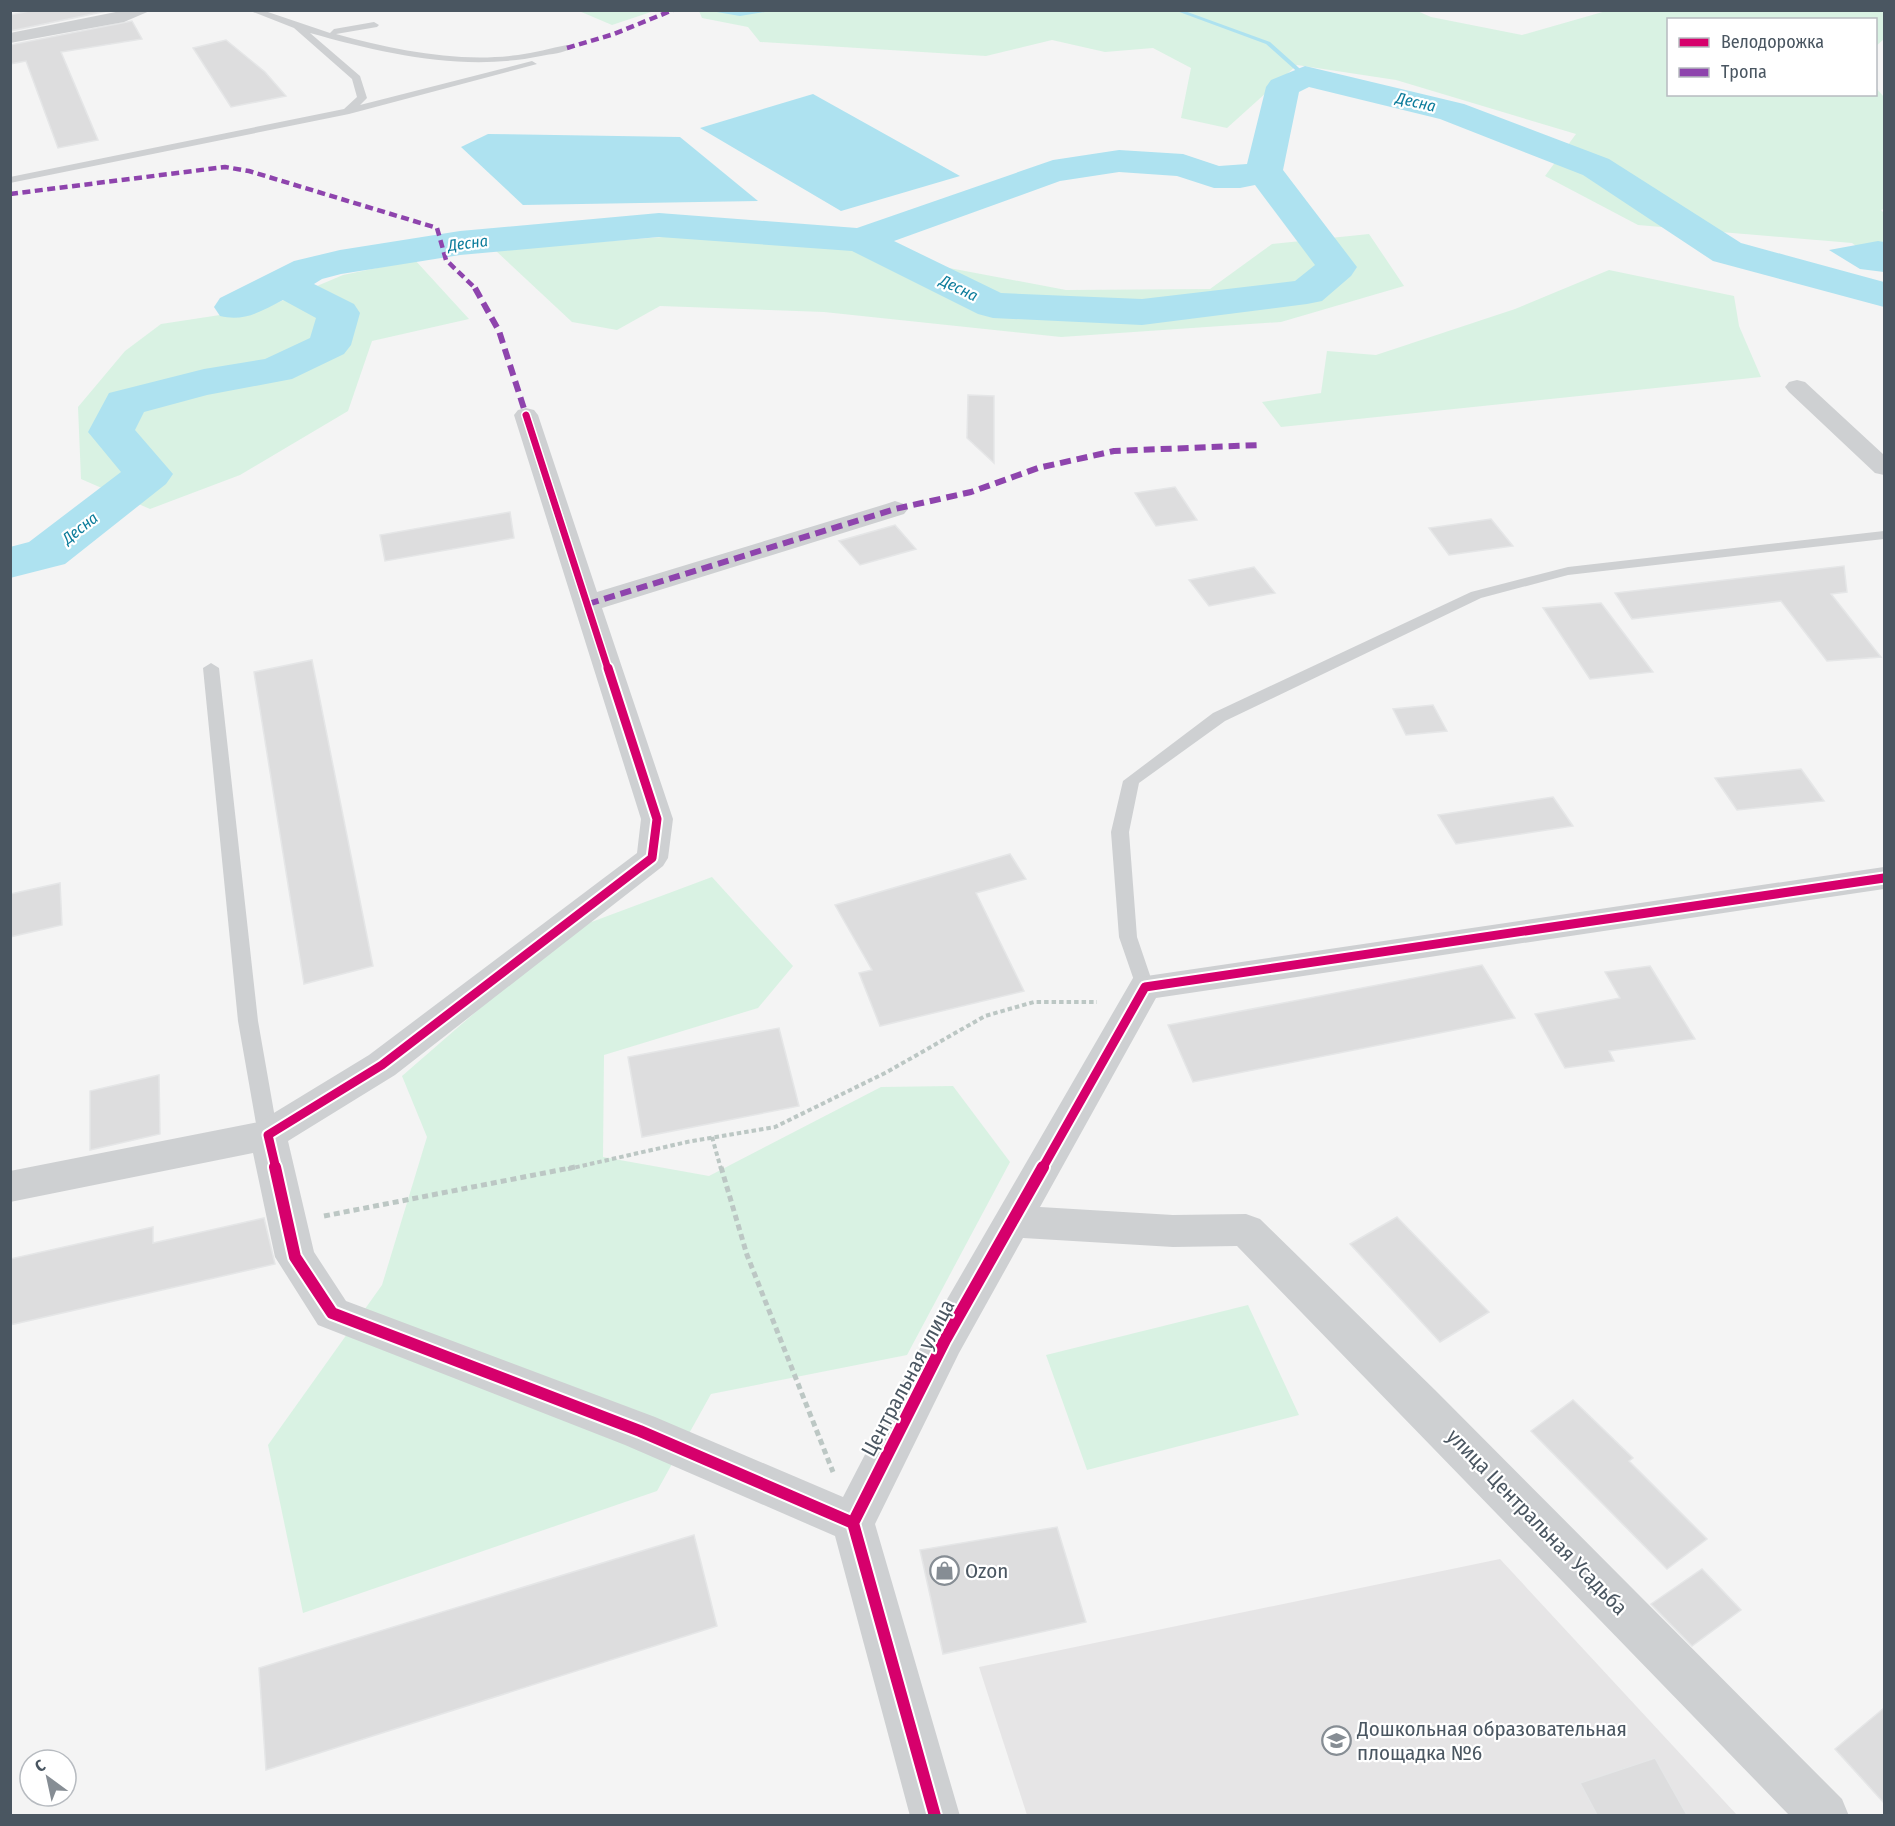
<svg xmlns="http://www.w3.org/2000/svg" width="1895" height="1826" viewBox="0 0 1895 1826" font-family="'Fira Sans Condensed',sans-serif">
<rect width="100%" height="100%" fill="#f4f4f4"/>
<path fill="#e6e5e6" d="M1500 1559 1737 1815H1027L979 1667Z"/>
<path fill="#d9f2e3" d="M1415 10 1431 17 1522 35 1606 11H1884V39L1876 46V20H1668V94H1876V88L1884 97V209L1881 210 1884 213V267L1852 243 1638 225 1545 176 1576 134 1396 80 1297 65 1227 128 1181 118 1191 68 1153 48 1105 52 1052 40 986 56 760 42 748 27 702 18 699 11Z
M579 11V10L654 11 612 25Z
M1369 234 1404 286 1281 322 1061 337 824 312 660 306 617 330 572 322 495 250 676 236 838 247 1066 290 1210 289 1272 244Z
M415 260 469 319 372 341 348 411 240 475 150 509 81 479 78 407 125 351 161 324 265 308 343 275Z
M1609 270 1734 296 1739 326 1761 377 1281 427 1262 402 1321 393 1327 351 1376 355 1515 309Z
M712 877 793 966 758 1008 604 1055 603 1157 709 1176 881 1087 953 1086 1010 1162 907 1355 711 1394 657 1491 303 1613 268 1445 382 1285 427 1137 402 1076 570 930Z
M1248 1305 1299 1415 1087 1470 1046 1355Z"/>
<path fill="#aee2f0" d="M813 94 960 176 841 211 700 128Z
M488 134 680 137 758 201 523 205 461 147Z
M1878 241 1884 242V272L1860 269 1829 250Z"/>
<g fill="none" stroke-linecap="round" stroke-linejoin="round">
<path fill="#aee2f0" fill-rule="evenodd" d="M705 10 740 12 777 10 740 16Z
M1174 10H1182L1270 42 1308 76 1303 77 1266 44Z"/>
<path fill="#aee2f0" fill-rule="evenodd" d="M1305 66 1464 104 1609 159 1741 243 1884 282V307L1713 261 1583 175 1440 119 1309 87 1299 92 1283 170 1357 267 1351 276 1322 301 1307 304 1142 325 993 318 978 314 852 251 659 237 460 255 341 274 322 279 314 284 354 304 360 313 351 345 344 354 292 379 207 395 144 412 135 430 173 474 166 484 65 564 10 578V547L29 542 121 472 88 432 109 393 204 369 265 359 310 338 316 318 283 300C261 311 245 322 220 316L214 307 220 298 294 261 340 250 460 231 659 213 857 228 1053 160 1119 150 1183 154 1219 166 1247 164 1266 87 1271 80ZM1119 172 1177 176 1214 188H1240L1255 185 1315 265 1295 281 1142 299 1001 293 894 241 1060 181Z"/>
</g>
<path fill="#ddddde" stroke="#e5e6e7" stroke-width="1.5" d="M34 10H112L10 31V15Z
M132 21 142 39 61 52 98 140 58 148 26 61 10 64V45Z
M226 40 265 72 286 96 231 107 193 48Z
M968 395 994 396V463L967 438Z
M1175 487 1197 520 1156 526 1135 493Z
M510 512 514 538 385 561 380 535Z
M1491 519 1513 546 1449 555 1429 528Z
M895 525 916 549 860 565 839 541Z
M1844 566 1847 592 1831 594 1881 657 1827 661 1781 601 1632 619 1615 593Z
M1254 567 1275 593 1209 606 1189 580Z
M1601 603 1653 672 1590 679 1543 608Z
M312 660 373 966 304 984 254 672Z
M1433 705 1447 731 1406 735 1393 709Z
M1801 769 1824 801 1737 810 1715 778Z
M1553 797 1573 826 1456 844 1438 815Z
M1010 854 1026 879 976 893 1024 991 880 1026 859 973 872 970 835 905Z
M60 883 62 925 10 937V894Z
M1482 965 1515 1018 1193 1082 1168 1025Z
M1650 966 1695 1039 1609 1051 1614 1061 1565 1068 1535 1014 1620 998 1605 972Z
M779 1028 799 1106 642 1137 628 1057Z
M159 1075 160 1134 90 1150V1091Z
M1397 1217 1489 1312 1440 1342 1350 1244Z
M264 1218 275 1264 10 1325V1259L153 1227V1243Z
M1573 1400 1633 1458 1629 1461 1707 1539 1667 1569 1531 1431Z
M1057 1527 1086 1622 943 1654 920 1550Z
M694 1535 717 1626 266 1770 259 1668Z
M1702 1569 1741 1610 1692 1646 1651 1604Z
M1884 1708V1803L1835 1749Z
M1655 1758 1687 1815H1597L1580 1783Z"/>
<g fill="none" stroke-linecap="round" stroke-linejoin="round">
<path stroke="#bcc7c4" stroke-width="4" stroke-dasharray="4.5 3" stroke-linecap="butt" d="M712 1137 721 1169
M568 1169 687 1142 775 1127 887 1072 985 1016 1034 1002H1097"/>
<path stroke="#bcc7c4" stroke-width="5" stroke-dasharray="6 4" stroke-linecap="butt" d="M721 1167 747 1255 833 1472
M324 1216 575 1167"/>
<path fill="#ced0d2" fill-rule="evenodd" d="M248 10H262L330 33 334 29 374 22 379 25 377 27 336 34C394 50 458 63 518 55 534 53 551 48 567 45L572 48C564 53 551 54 541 56 464 72 385 54 310 33L360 76 367 98 360 105 532 61 537 64 349 114 10 183V177L344 109 357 97 352 79 294 28Z
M1884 531V539L1568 575 1481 598 1225 721 1139 783 1129 832 1137 937 1154 987 1152 992H1138L1119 937 1111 832 1123 781 1213 713 1471 592 1568 567Z
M211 663 219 668 258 1021 278 1135 275 1141 268 1143 261 1141 258 1135 238 1021 203 668Z"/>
<path fill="#ced0d2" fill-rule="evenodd" d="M126 10H152L124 22 10 43V33Z
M1797 380 1805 382 1884 455V475L1875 473 1789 392 1785 387 1789 382Z
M526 408 534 410 538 415 597 592 886 504 895 501 904 504 908 509 904 514 602 608 673 819 668 858 663 866 395 1075 288 1141 314 1252 346 1301 655 1417 843 1497 931 1327 1133 978 1884 867V889L1156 998 1040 1207 1173 1215 1246 1214 1260 1219 1435 1390 1842 1799 1849 1816H1790L1237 1246 1173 1247 1023 1238 959 1353 875 1524 960 1816H910L835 1536 625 1445 318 1325 275 1257 253 1153 10 1202V1171L259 1122 369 1055 637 853 641 819 514 415 518 410Z"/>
<path stroke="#8e44ad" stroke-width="4.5" stroke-dasharray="8 4.5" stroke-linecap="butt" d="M567 48 614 34 673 10
M10 194 225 167 249 171 437 228 446 260 476 289"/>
<path stroke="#8e44ad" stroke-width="6" stroke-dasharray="11 6" stroke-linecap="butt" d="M475 288 499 331 527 418
M588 604 895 509 971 492 1038 468 1114 451 1260 445"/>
<defs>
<path id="cycleway-far2" d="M526 415 608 669"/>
<path id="cycleway-far1" d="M276 1169 268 1135 382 1065 652 858 657 819 608 668
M1042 1169 1145 987 1884 878"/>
<path id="cycleway" d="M275 1167 295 1257 332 1313 640 1431 853 1523
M935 1816 853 1523 945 1340 1043 1167"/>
</defs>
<use href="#cycleway-far2" stroke="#fff" stroke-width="10"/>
<use href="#cycleway-far1" stroke="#fff" stroke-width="13"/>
<use href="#cycleway" stroke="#fff" stroke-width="16"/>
<use href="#cycleway-far2" stroke="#d6006c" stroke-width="7"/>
<use href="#cycleway-far1" stroke="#d6006c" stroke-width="9"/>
<use href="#cycleway" stroke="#d6006c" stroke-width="12"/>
</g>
<defs>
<symbol id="shop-ring" viewBox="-11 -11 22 22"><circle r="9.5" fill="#fff" stroke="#868d94" stroke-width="1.5"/><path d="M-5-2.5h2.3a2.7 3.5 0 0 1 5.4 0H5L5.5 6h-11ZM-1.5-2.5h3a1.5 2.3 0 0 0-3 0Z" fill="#868d94"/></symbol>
<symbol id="school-ring" viewBox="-11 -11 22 22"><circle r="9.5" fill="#fff" stroke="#868d94" stroke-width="1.5"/><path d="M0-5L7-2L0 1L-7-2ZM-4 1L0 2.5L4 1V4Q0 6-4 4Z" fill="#868d94"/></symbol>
</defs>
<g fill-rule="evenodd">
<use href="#shop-ring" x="928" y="1554" width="33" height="33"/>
<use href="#school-ring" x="1320" y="1724" width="33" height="33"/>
</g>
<g text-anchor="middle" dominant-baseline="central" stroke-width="4.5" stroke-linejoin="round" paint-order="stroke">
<g font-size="16" font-style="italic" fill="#0c7c9b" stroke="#fff">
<text transform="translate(1416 102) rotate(13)">Десна</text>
<text transform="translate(468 243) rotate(-7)">Десна</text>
<text transform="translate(959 288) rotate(26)">Десна</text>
<text transform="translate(80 528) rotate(-38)">Десна</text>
</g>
<g font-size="21" fill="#4a5661" stroke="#fff">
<text transform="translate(908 1378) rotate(-62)">Центральная улица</text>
<text transform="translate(1537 1522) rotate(46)">улица Центральная Усадьба</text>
</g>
<g font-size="21" fill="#4a5661" stroke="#fff" text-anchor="start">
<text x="965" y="1571">Ozon</text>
<text x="1357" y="1729">Дошкольная образовательная<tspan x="1357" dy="24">площадка №6</tspan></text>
</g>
</g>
<rect width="1895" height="1826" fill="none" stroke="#4a5661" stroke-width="24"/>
<rect x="1667" y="18" width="210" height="78" fill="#ffffff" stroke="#b7bbc0" stroke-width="1.5"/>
<rect x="1679" y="38" width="30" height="9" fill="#d6006c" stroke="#b7bbc0" stroke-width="1.5"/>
<text x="1721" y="48" font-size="18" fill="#4a5661">Велодорожка</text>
<rect x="1679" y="68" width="30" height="9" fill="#8e44ad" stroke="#b7bbc0" stroke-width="1.5"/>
<text x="1721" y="78" font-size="18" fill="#4a5661">Тропа</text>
<g transform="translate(48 1778) rotate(327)"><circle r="28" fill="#ffffff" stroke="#b7bbc0" stroke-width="1.5"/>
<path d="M0-4.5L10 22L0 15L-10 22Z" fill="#868d94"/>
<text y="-9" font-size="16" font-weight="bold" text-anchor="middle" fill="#4a5661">С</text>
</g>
</svg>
